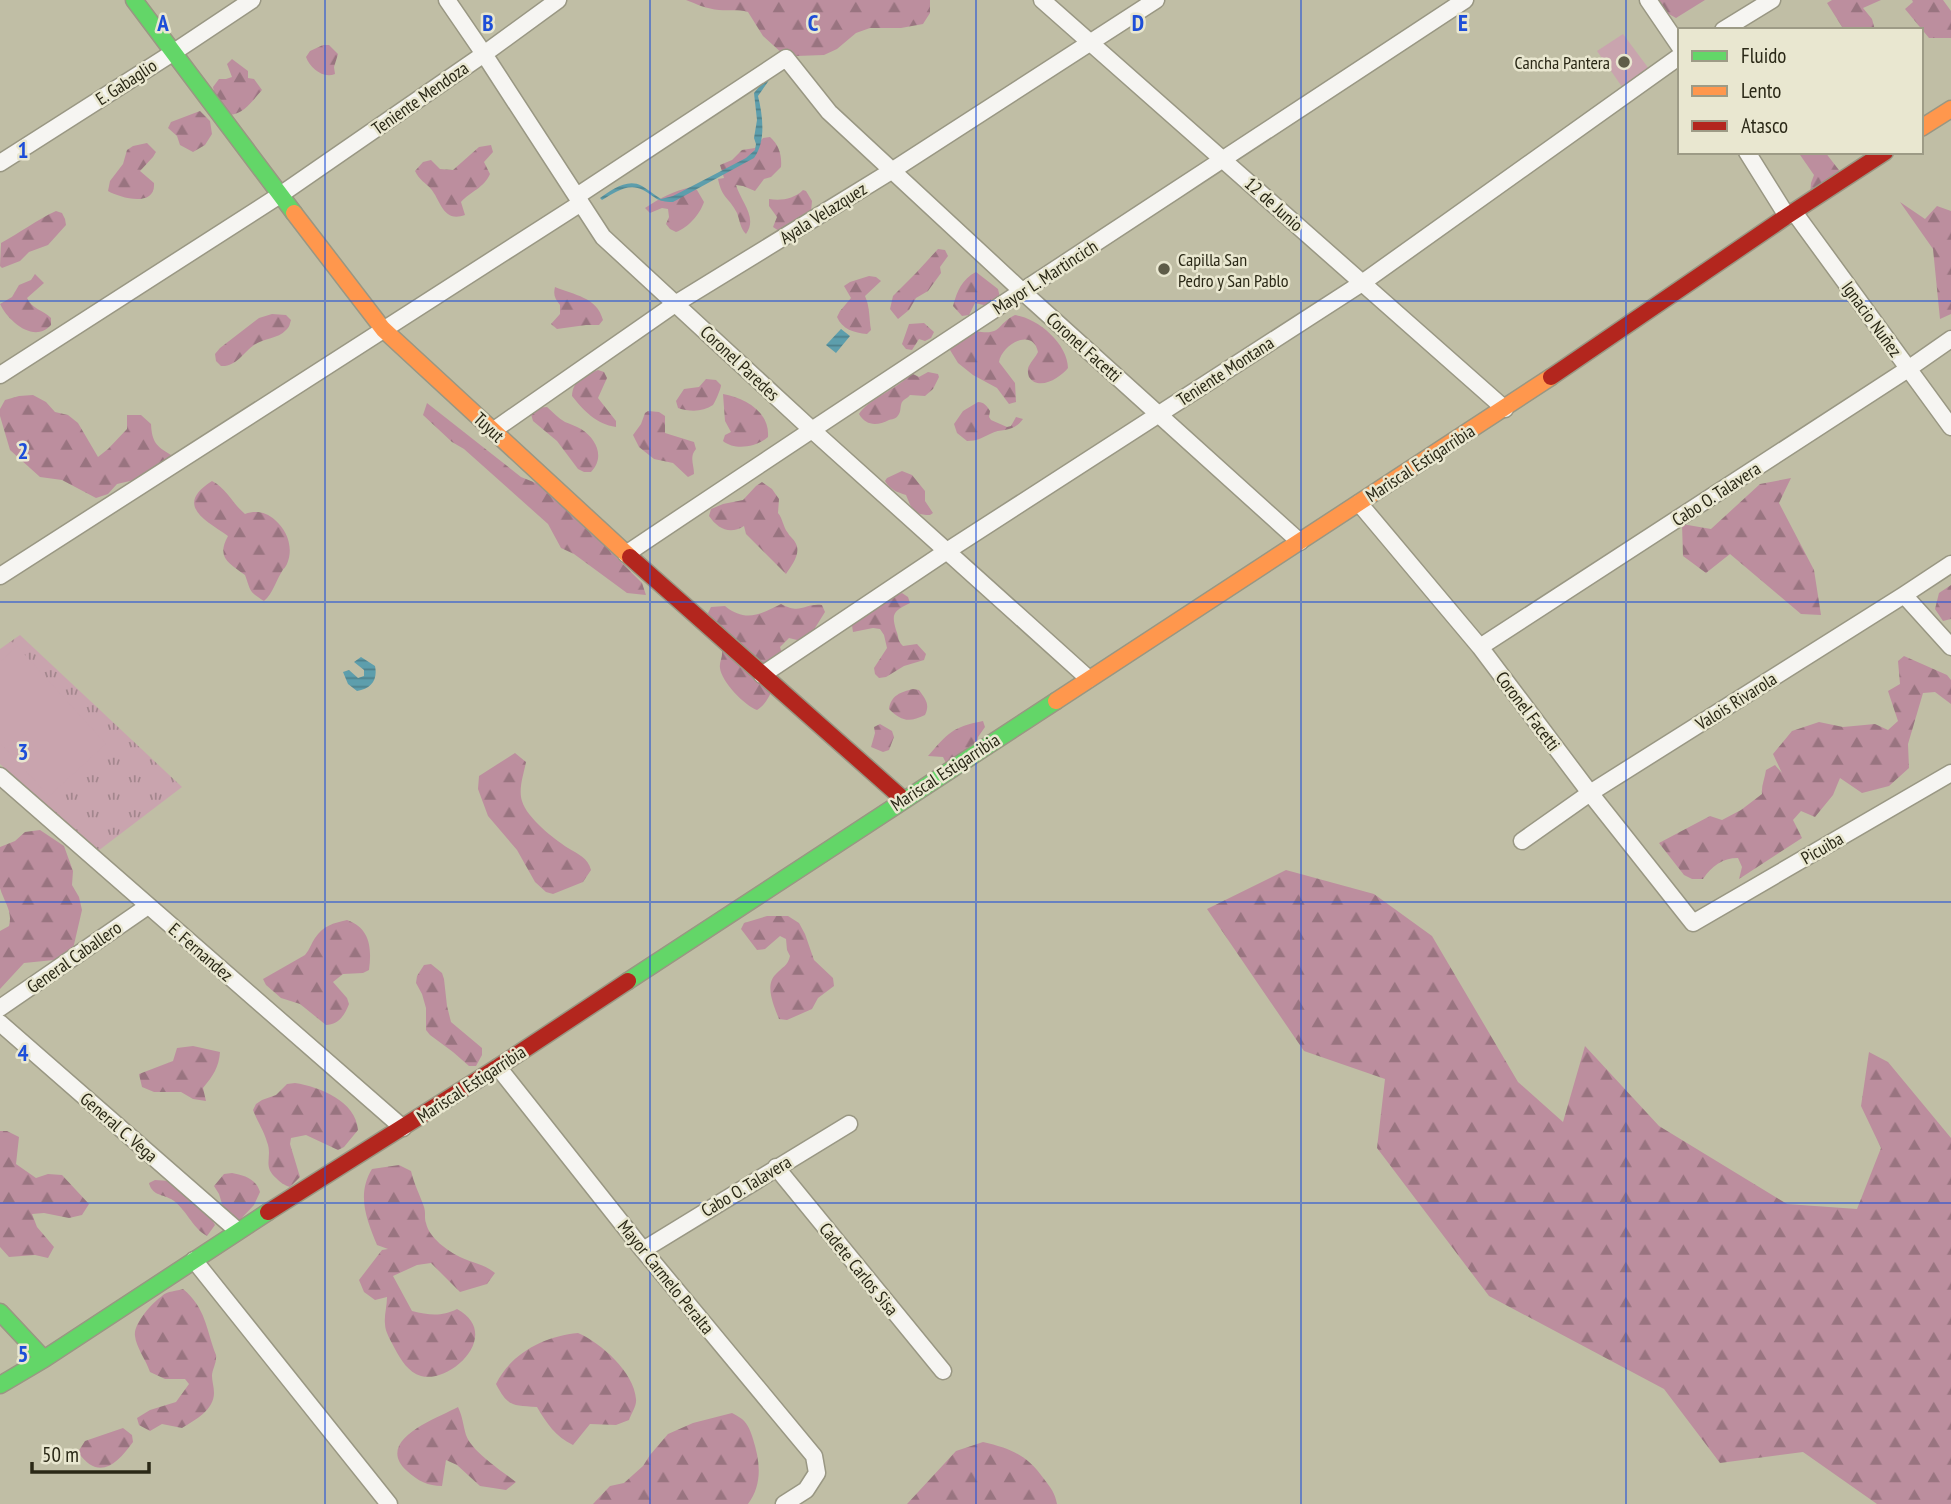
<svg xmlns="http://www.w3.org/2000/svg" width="1951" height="1504" viewBox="0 0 1951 1504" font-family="'PT Sans Narrow',sans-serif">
<defs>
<pattern id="grass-tufts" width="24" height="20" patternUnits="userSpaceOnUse" patternTransform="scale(1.75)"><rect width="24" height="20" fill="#c9a4ae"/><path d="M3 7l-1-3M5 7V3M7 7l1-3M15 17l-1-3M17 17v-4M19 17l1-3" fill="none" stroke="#a3868d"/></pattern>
<pattern id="forest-firs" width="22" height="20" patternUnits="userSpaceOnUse" patternTransform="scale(1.75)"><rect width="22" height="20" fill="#bc8e9e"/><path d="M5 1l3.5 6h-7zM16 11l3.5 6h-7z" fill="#997480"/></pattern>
<pattern id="water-rules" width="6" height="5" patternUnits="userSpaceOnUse" patternTransform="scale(1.75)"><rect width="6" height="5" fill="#5d9eac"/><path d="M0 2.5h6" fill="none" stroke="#4d818b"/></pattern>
</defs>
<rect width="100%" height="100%" fill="#c0bea5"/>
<path fill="url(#grass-tufts)" d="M20 635 182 787 98 851 0 764V649Z"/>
<path fill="url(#forest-firs)" d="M686 0H930V13L923 24 901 28H870L856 33 837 49 824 55 796 56 783 54 763 36 748 12C737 9 730 11 719 10 707 9 696 4 686 0Z
M1653 0H1705L1676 18 1658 8Z
M1832 0H1881L1863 8 1872 19 1875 30H1844L1827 3Z
M1912 0H1943L1951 11V38H1929L1905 9 1913 2Z
M323 45H329L338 54 334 67 335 74C323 79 310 68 306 57L310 51Z
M232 59 248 71V78L254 79 262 90C253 100 244 114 230 115L216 101 213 87 219 79H226L232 77 227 64Z
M200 111 210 121 212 134 205 145 193 152 180 145 177 136 168 128 171 122Z
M770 137C779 145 782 155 781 167L771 177 764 179 755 191 743 186 736 185C741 202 758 217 746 234 740 228 740 221 737 213 729 197 722 199 718 179L724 178 720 165 732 160 742 150 755 148 763 138Z
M147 143 156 152 153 157 140 171 154 183C156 208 120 198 108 191L110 181 123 164 127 150 133 146Z
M491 145 493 152 484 162 490 174C484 188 471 191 461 202L465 215C443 223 441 201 431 189 426 183 419 180 415 171L423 162 431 160 440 169 453 170 479 147Z
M1798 152H1825L1842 174 1810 196 1811 183 1814 175Z
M691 187 697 190 704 202C700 214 688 228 676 232L670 229 666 224 669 217 668 209 662 208 650 213 645 208C660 198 674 191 691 187Z
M803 190 806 191 812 201 811 212 779 231 773 227 777 217 769 206V199C781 201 794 199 803 190Z
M1900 202 1925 219 1937 206 1951 211V314L1940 319 1933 249Z
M56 211 62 213 65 219 66 225 48 245 29 252 20 261 2 268 0 266 1 243C20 233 36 220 56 211Z
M938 249 945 250 948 256 940 267 941 273 928 291 916 298 909 310 898 319 890 309 893 296 916 273Z
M976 272 998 289 1001 302 988 306 975 303 969 315 962 316 953 306C957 291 962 279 976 272Z
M35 274 44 283 27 298C32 309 43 310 51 318V325C34 344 8 321 0 304L12 297 19 285 31 280Z
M869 276 876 277 881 281 865 296C870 307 869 318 871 330L867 334C854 333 842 329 837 317L840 311 851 298 844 286 850 282Z
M555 287C574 295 597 297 603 320L599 325H586L557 329 551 324 560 314V305C555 299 553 295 555 287Z
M272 314 286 315 291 320C289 326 290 326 286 330 278 339 264 338 254 345 243 353 236 367 221 366L216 361 215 354 220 348 259 318Z
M1015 315C1038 318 1068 344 1068 368 1061 377 1039 392 1029 377 1028 374 1027 369 1029 366 1031 361 1036 357 1038 352 1033 327 1002 344 999 362L1015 383 1016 402 1009 404 997 388 973 375 958 363 950 350 953 345 975 331C1003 336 995 325 1015 315Z
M924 323 934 332 931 338 925 341 919 339 912 350 906 349 902 344 909 324Z
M598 370 604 372 607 378 598 398 616 421V427C596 424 584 411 572 396 573 380 584 375 598 370Z
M928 372 938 374 939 377 933 389 925 396 910 395C908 398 904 399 902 402 900 406 901 411 899 414 897 418 894 419 889 420 877 426 866 426 859 414 867 400 897 389 910 375L913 374 919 377Z
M706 379 716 380 721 385C721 389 715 402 713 405 703 412 690 412 678 408L676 401 684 389 699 387Z
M723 394C744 398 770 411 768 437 757 447 735 451 723 441L725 435 731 432 725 421Z
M33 395 46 402 55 412 68 415 78 423 98 457 108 449 127 429V415H141L151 424C152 442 156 446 171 455 160 467 152 465 143 478L117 484 108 494 96 498 62 480 40 477 10 450 0 416V409L5 400 19 396Z
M978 402C984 402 987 406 990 411L989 417 991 420 1007 427 1011 426 1016 417 1023 419C1012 434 1003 427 990 434 981 438 978 441 967 441L957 433 954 424 963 411Z
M427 403 521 477 546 487 642 583 646 595 627 593 574 554 561 548 548 524 464 449 452 442 423 415Z
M547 407C553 412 558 418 565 422 570 424 576 426 581 429 597 439 605 458 591 472H584L578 469 557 441 533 421 531 414 534 408Z
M648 411 659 412 665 416V433L694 442 696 449C689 457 694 464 694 474L688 477 673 463 654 459 639 447 633 435 641 424 645 413Z
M902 471 912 475 925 491V501L933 513 930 515C912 515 912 509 906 495 897 492 890 490 885 481L887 478Z
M1791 478 1779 503 1814 570 1821 615 1801 614 1730 554 1706 573 1683 556 1682 524 1711 529 1760 484Z
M212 481C226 488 233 504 245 514 256 510 266 512 275 520 287 530 294 548 287 564 284 570 284 567 281 573 275 583 273 593 264 601 248 591 251 591 245 575 229 563 216 558 228 536 205 520 174 505 212 481Z
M762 482 772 489 779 499 778 513C783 519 783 527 788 533 790 537 794 539 795 542 802 553 792 565 786 574L746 534 744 526C730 535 718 529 709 516L711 509 723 504 743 500 756 486Z
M1951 585V619L1943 621 1935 609 1939 593Z
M902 593 908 597 910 603C894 611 891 613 896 630 899 637 897 640 903 646L917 644 926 654 924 660 904 666 886 677 879 678 875 674 874 668 887 648 884 635 880 629 873 628 853 632 851 619 880 607 890 598Z
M781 604C802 615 803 603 822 605L825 612 815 628 816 635 801 641 789 638 780 647 782 654C777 671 774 700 757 710 745 706 721 681 720 668 719 662 723 657 722 651 719 638 713 626 708 613L711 607 725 606C746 623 761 614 781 604Z
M1904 656 1947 675 1951 680V704L1935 692 1923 693 1908 744 1909 768 1889 786 1862 793 1840 778 1833 795 1815 817 1801 811 1793 820 1802 838 1739 879 1742 867 1738 858C1722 858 1712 866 1703 879H1692L1684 875 1659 843 1710 816 1722 820 1741 810 1762 794C1761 786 1765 778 1766 770L1775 765 1782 773 1773 754 1792 731 1819 722 1843 727 1875 724 1888 730 1898 721 1888 691 1900 684 1898 661Z
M913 689 919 690C926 700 930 704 925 715 909 723 901 721 889 709 891 695 901 692 913 689Z
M983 721 985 727 978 737 977 743 949 769 943 757 928 756C948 733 952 727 983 721Z
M880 724 892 731 894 737 889 750 883 752 871 747 875 733 874 727Z
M515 753 526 762C524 773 518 789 522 801 527 818 554 839 568 848 578 854 588 858 591 870L583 882 553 894 546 892 535 882 517 850 488 816 478 789 479 776Z
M40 830 64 846 73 871 72 885 79 897 82 910 73 949 64 959 24 963 0 989V931L9 926C13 911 4 902 0 888 0 876 0 860 0 847L15 841 25 832Z
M1286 870 1374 894 1432 936 1518 1082 1563 1122 1585 1046 1659 1126 1787 1204 1857 1209 1881 1148 1861 1106 1869 1052 1888 1062 1951 1138V1504H1877L1803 1452 1720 1463 1664 1389 1489 1296 1377 1148 1385 1079 1304 1051 1207 909Z
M767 916H788L799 923 805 934 814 960 833 978 834 986 818 998 812 1009 787 1020 779 1019C774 1006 764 985 776 974 782 967 788 966 790 956L787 950 786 939 780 936 765 949 757 950 741 929 744 923Z
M347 920C370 928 372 948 369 970L363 973 343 974 333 982 347 998 349 1004C345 1015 338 1025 326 1025L300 1004 281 998 266 985 263 979 305 955C310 949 311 944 315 938 323 926 333 923 347 920Z
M431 964 442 973 444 979 447 1006 451 1022 482 1048V1055L476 1066H469L453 1052 430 1035 426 1030V1008L422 994 416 983 417 976 424 965Z
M193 1046 220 1052C219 1067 213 1076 203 1088L206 1101 193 1099 181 1092H154L142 1087 139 1074 173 1061 177 1048Z
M295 1083C320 1087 356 1101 358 1130L344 1147 338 1150 306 1135 291 1138 290 1144 300 1177 290 1187C284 1185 281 1183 276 1178 262 1166 273 1157 267 1142 264 1131 257 1121 253 1110L256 1104 262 1100 276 1095 287 1084Z
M0 1131H7L19 1137 16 1164 36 1178 48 1174 62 1175 89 1204 82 1215 69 1218 44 1213 32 1214 37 1227 54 1247 48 1258 35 1255 9 1257 0 1247Z
M399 1165 411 1171C414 1184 420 1195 424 1207 426 1213 424 1218 426 1223 429 1238 448 1251 460 1257 473 1263 484 1264 495 1273L487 1284 460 1292 431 1263 417 1265 393 1276 412 1311C429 1315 441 1317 457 1309 503 1334 451 1384 421 1376 408 1372 401 1360 395 1349 391 1341 385 1332 385 1324 384 1316 387 1306 387 1297L375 1300 364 1292 359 1280 382 1250 388 1249 377 1245C367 1220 356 1195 372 1169Z
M232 1173C244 1175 256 1179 260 1192L254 1205 237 1223 226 1217 219 1194 214 1186 224 1174Z
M155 1180 170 1181 205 1207 215 1225 207 1236C192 1228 186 1208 171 1199 161 1194 152 1195 149 1183Z
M183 1289C206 1308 206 1329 216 1355 217 1363 212 1369 212 1376 212 1381 214 1387 214 1393 214 1410 195 1420 182 1428L162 1424 150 1431 139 1425 137 1418 150 1410 176 1402 189 1384 185 1379H165L150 1372C146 1360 136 1347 135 1336 133 1324 152 1303 162 1296 167 1291 177 1291 183 1289Z
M578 1333C601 1343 634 1372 636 1399 637 1406 631 1414 629 1420L616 1425 590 1424 573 1445C555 1436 547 1424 537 1407 512 1405 508 1407 496 1384 511 1353 545 1336 578 1333Z
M458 1407C463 1418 463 1425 466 1435 472 1452 502 1471 516 1482L506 1490 480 1486 457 1465 446 1460 442 1486C428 1486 418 1481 407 1471 373 1440 438 1418 458 1407Z
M732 1413C736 1415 739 1417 742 1419 748 1424 751 1432 753 1439 760 1461 763 1484 748 1504H593L610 1486 624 1483 643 1466 650 1455 668 1434 693 1423Z
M123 1428 132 1435 133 1442C117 1464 99 1482 78 1452L85 1441Z
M983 1442C1012 1449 1027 1455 1044 1479 1051 1488 1055 1493 1057 1504H907L956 1451Z"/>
<path fill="#c9a4ae" d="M1623 34 1652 73 1625 91 1597 51Z
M17 646 106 744 49 796 0 743V662Z"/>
<path fill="url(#water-rules)" d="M772 76 758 96C763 116 766 142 754 158L673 202C656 202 656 197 643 190 628 182 614 193 602 200L600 198C612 190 627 178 642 186 649 190 654 195 661 199L673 196 746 158 755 150 756 144 754 138 757 120 754 93 767 77Z
M841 329 850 336 836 353 826 345Z
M361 657 375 666C378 680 371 689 357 691L348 684 343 672 349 670 358 678 364 676V670L354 662Z"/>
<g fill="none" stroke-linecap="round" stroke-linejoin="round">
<defs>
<path id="street" d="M447 0 484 54 603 237 811 429 1089 679
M1042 0 1505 409
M1648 0 1680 47
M1723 30 1772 0
M1747 152 1787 216
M0 163 174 52 252 0
M577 196 786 58 829 112 1023 292 1300 542
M1794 212 1951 427
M0 375 280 195 484 54 558 0
M494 430 675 304 893 170 1156 0
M1359 503 1480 647 1590 793 1693 923 1951 773
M626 554C904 367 1185 185 1465 0
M0 576 581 203
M1904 595 1951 647
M1480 647 1908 369 1951 339
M762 675 947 551 1362 283 1680 56
M0 776 403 1128
M1522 841 1590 793 1904 595 1951 564
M0 1008 148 906
M0 1023 238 1231
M498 1067 643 1250 814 1456 817 1473 806 1490 784 1504
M776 1167 943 1371
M643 1250 849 1124
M194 1260 389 1504"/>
<path id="fast" d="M134 0 294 213
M628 981 1056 701
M0 1312 44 1359
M0 1385 44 1359 268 1212"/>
<path id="slow" d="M1921 128 1951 109
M294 213 383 329 630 557
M1056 701 1551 377"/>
<path id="jam" d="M1551 377 1787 216 1885 152
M630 557 903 799
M268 1212 498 1067 628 981"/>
</defs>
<use href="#street" stroke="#999783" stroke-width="19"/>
<use href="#fast" stroke="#999783" stroke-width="19"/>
<use href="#slow" stroke="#999783" stroke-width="19"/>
<use href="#jam" stroke="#999783" stroke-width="19"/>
<use href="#street" stroke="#f6f5f2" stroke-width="16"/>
<use href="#fast" stroke="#63d668" stroke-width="16"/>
<use href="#slow" stroke="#ff974d" stroke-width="16"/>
<use href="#jam" stroke="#b3261e" stroke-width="16"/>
</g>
<path fill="none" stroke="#1d4ed8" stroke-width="2" stroke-opacity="0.55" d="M325 0V1504M650 0V1504M976 0V1504M1301 0V1504M1626 0V1504M0 301H1951M0 602H1951M0 902H1951M0 1203H1951"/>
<g fill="#5e5c48" stroke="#e9e7d0" stroke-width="2.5">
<circle cx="1624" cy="62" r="7"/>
<circle cx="1164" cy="269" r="7"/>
</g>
<g text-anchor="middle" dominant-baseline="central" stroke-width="5" stroke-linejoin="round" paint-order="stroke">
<g font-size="18" fill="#2a2816" stroke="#e9e7d0" text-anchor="end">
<text x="1610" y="62">Cancha Pantera</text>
<text x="1178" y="259" text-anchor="start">Capilla San<tspan x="1178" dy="21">Pedro y San Pablo</tspan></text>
</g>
<g font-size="18" fill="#2a2816" stroke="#e9e7d0">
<text transform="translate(126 82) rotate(-33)">E. Gabaglio</text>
<text transform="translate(420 98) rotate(-35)">Teniente Mendoza</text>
<text transform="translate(1274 204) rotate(42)">12 de Junio</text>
<text transform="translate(823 213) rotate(-32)">Ayala Velazquez</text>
<text transform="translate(1045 277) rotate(-33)">Mayor L. Martincich</text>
<text transform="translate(1872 319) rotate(54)">Ignacio Nuñez</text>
<text transform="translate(1084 347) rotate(42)">Coronel Facetti</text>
<text transform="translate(740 363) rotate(43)">Coronel Paredes</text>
<text transform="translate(1225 371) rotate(-33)">Teniente Montana</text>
<text transform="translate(489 427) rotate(43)">Tuyut</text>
<text transform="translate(1420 463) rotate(-33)">Mariscal Estigarribia</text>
<text transform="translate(1716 494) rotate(-33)">Cabo O. Talavera</text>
<text transform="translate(1736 701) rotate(-32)">Valois Rivarola</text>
<text transform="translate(1528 711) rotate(53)">Coronel Facetti</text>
<text transform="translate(945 772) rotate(-33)">Mariscal Estigarribia</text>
<text transform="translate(1822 848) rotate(-30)">Picuiba</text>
<text transform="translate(201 952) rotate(41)">E. Fernandez</text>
<text transform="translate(74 957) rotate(-35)">General Caballero</text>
<text transform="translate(471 1084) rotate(-33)">Mariscal Estigarribia</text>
<text transform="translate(119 1127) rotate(41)">General C. Vega</text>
<text transform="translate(746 1186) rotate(-31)">Cabo O. Talavera</text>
<text transform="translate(859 1269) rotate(51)">Cadete Carlos Sisa</text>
<text transform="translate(666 1277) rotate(51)">Mayor Carmelo Peralta</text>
</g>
</g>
<g font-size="23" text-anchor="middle" font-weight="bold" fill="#1d4ed8" stroke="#e9e7d0" stroke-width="5" stroke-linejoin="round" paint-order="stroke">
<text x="163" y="31">A</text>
<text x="488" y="31">B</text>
<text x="813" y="31">C</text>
<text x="1138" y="31">D</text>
<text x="1463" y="31">E</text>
<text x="23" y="158">1</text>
<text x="23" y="459">2</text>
<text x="23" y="760">3</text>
<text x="23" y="1061">4</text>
<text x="23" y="1362">5</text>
</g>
<rect x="1678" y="28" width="245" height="126" fill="#e9e7d0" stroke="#9d9b86" stroke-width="2"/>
<rect x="1692" y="51" width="35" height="10" fill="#63d668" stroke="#9d9b86" stroke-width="2"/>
<text x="1741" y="63" font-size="21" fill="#2a2816">Fluido</text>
<rect x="1692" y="86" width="35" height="10" fill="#ff974d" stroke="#9d9b86" stroke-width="2"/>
<text x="1741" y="98" font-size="21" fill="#2a2816">Lento</text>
<rect x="1692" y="121" width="35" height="10" fill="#b3261e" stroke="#9d9b86" stroke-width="2"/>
<text x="1741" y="133" font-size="21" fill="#2a2816">Atasco</text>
<path d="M32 1462v10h117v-10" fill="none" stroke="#2a2816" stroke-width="3.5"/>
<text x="42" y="1462" font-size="21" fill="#2a2816" stroke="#e9e7d0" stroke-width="5" paint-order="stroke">50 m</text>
</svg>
